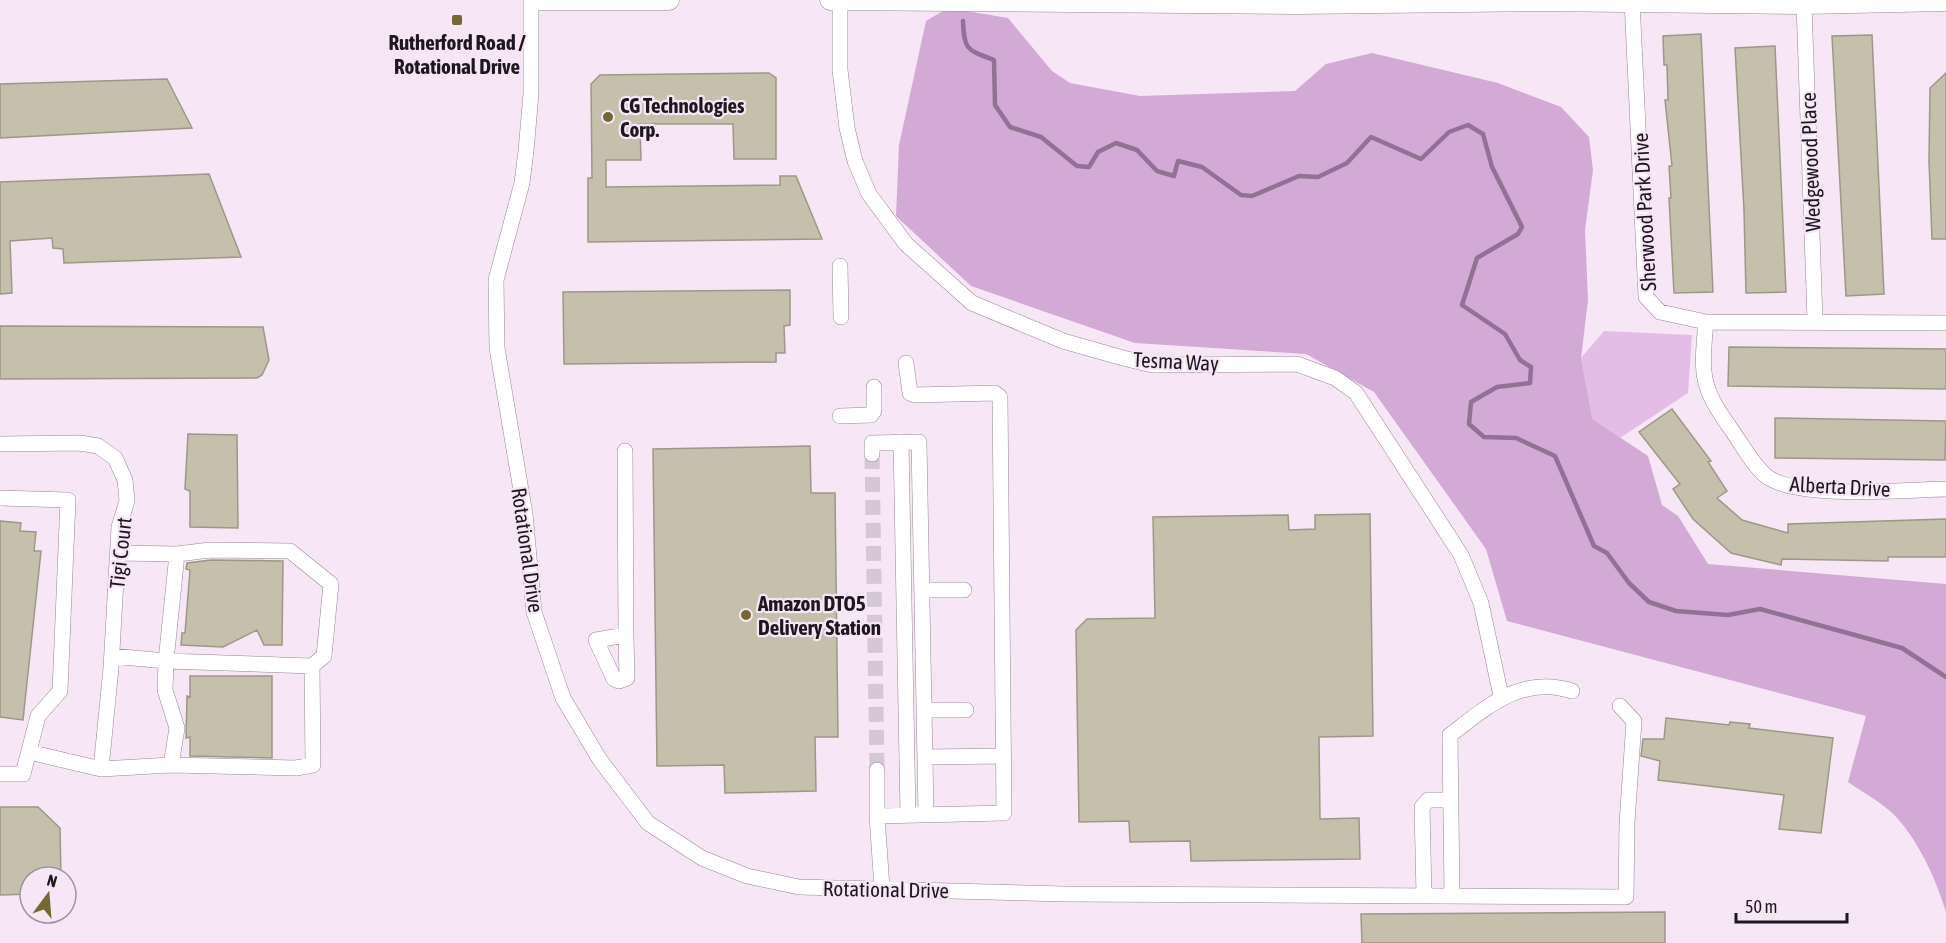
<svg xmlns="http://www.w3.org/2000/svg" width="1946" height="943" viewBox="0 0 1946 943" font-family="'Asap Condensed',sans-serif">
<rect width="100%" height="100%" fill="#f6e6f6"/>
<path fill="#e4bde6" d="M1604 331 1692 335 1688 393 1620 438 1591 419 1581 358Z"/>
<path fill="#d3a9d6" d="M948 8 1008 18 1052 71 1070 83 1140 96 1295 91 1326 64 1372 53 1498 83 1561 107 1589 137 1593 170 1585 230 1588 300 1581 358 1592 419 1648 456 1662 505 1678 516 1708 564 1946 584V912C1935 877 1917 836 1890 811 1877 800 1861 791 1848 782L1866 716 1507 621 1486 549 1374 392 1306 354 1135 343 971 286 896 216 899 145 926 21Z"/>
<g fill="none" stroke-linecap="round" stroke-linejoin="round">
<path stroke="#917293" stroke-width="4.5" d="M963 21C964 50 967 50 994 60L995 105 1010 127 1041 137 1077 166 1089 167 1098 152 1116 143 1137 150 1157 171 1174 176 1178 161 1202 167 1241 195 1252 196 1299 176 1318 177 1347 163 1371 137 1421 159 1449 132 1468 125 1483 134 1492 167 1522 227 1518 234 1477 258 1462 305 1505 334 1520 360 1531 367 1530 383 1497 387 1471 402 1469 424 1484 437 1516 438 1555 456 1594 546 1607 553 1629 583 1649 602 1676 611 1728 615 1760 609 1902 648 1946 677"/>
</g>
<path fill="#c5c0ac" stroke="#9d9885" stroke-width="1.5" d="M1701 34 1713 292 1674 293 1669 198H1671L1669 166H1672L1665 100H1668L1667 65H1664L1663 36Z
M1872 35 1884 294 1846 296 1832 36Z
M1775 46 1786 292 1746 293 1744 210 1735 48Z
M769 73 776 78V159H734L733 124H640L641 160H606V187L780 185V176H796L822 239 588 242V178H592L591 84 600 75Z
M1946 73V239H1932L1929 161 1930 88Z
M167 79 192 128 0 138V84Z
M209 174 241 257 64 263 63 249 53 248 52 238 10 241 12 293 0 294V182Z
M790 290V325L784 326 785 353H776V362L564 364 563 292Z
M0 326 263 327 269 360 262 375 257 378 0 379Z
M1729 347 1946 349V389L1728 386Z
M1672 409 1711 461 1708 462 1727 491 1717 498 1742 520 1788 533V524L1946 519V557H1888V561L1782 559 1781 565 1731 553 1693 519 1673 489 1680 484 1639 432Z
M1775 418 1946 421 1945 460 1775 458Z
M188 434 237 435 238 528 190 527V491L185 489Z
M810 446 811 493H835L838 737H815L816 791 725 793 724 765 657 766 653 449Z
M1370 514 1373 736 1319 737 1320 819 1359 818 1360 859 1191 861 1190 841 1130 842 1129 821 1079 822 1076 630 1087 619 1155 618 1153 517 1288 515 1289 530 1315 529V515Z
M0 521 21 523 20 531 36 532 34 551H41L23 720 0 717Z
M211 560 283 561 282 645H264L257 630 223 647 181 645 182 633H185L190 570 186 569 187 563Z
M190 676H272V758L190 756V737L186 738 187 696 190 697Z
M1666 718 1729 725 1730 722 1750 724 1749 728 1833 738 1821 833 1779 829 1784 795 1658 780 1660 761 1641 756 1643 739H1664Z
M0 807H38L60 828 61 877H30V894L0 895Z
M1665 912V943H1362L1361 914Z"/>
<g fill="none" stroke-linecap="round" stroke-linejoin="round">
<path stroke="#d5c7d5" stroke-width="15" stroke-dasharray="15 8" stroke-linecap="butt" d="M872 454 877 770"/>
<defs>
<path id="minor" d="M531 0V94L526 151 522 183 496 280 497 348 525 514 534 612 563 698 600 760 648 823 702 858 747 876 799 887 1064 894 1626 897 1627 823 1634 721 1620 706
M840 0V70L847 128 855 161 869 194 906 244 972 303 1063 341 1123 358 1152 365 1297 364 1335 378 1356 393 1461 555 1481 603 1501 696
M1632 0 1646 297 1660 312 1706 322 1946 323
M1804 4 1815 320
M840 266 841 317
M1706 322C1701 376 1700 386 1733 432 1743 446 1755 469 1769 478 1803 499 1904 490 1946 489
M840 416 871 415 874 411V387
M901 442 908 815
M0 444 80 443 98 446 115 458 125 480 127 501 119 527 111 668 101 769
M625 451 626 635 596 640 614 679 619 681 627 678 626 635
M872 454V443L919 442 926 814
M0 498 68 500 60 691 38 716 23 774H0
M118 553 177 554
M922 590H964
M925 710H966
M29 752 101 769 171 765 177 728 165 690 166 661 112 656
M925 757 1004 756
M171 765 296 768 313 765 312 666 166 661 177 554 210 550 290 551 331 584 324 656 312 666
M877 770V816
M882 888 877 816 1004 813 1000 397 995 393 915 395 910 393 906 363
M1424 895 1422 807 1428 800H1451
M1452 896 1450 735C1487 707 1521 675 1572 691"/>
<path id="major" d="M540 0H669
M830 0 1298 4 1537 1 1804 4 1946 1"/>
</defs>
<use href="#minor" stroke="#958796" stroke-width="16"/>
<use href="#major" stroke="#958796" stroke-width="21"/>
<use href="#minor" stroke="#fff" stroke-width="15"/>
<use href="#major" stroke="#fff" stroke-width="20"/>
</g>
<g fill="#766835" stroke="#f6e6f6" stroke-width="2">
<rect x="451" y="14" width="12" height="12" rx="3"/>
<circle cx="608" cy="117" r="6"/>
<circle cx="746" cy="615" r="6"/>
</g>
<g text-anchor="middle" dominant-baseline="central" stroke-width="4.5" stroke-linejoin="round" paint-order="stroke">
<g font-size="21" font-weight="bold" fill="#1d181d" stroke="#f6e6f6" text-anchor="start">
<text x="457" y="42" text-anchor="middle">Rutherford Road /<tspan x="457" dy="24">Rotational Drive</tspan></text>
<text x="620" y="105">CG Technologies<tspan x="620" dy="24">Corp.</tspan></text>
<text x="758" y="603">Amazon DTO5<tspan x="758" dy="24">Delivery Station</tspan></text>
</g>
<g font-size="21" fill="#1d181d" stroke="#f6e6f6">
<text transform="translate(1810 162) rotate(-92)">Wedgewood Place</text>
<text transform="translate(1644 212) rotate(-93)">Sherwood Park Drive</text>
<text transform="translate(1176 361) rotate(3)">Tesma Way</text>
<text transform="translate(1840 486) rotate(3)">Alberta Drive</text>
<text transform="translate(528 550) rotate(82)">Rotational Drive</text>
<text transform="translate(120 553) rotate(-84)">Tigi Court</text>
<text transform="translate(886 889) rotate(1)">Rotational Drive</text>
</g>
</g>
<g transform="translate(48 895) rotate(16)"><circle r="28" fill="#f6e6f6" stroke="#9f949f" stroke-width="1.5"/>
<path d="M0-4.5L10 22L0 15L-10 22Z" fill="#766835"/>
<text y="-9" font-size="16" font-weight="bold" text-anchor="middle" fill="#1d181d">N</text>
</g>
<path d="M1736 913v9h111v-9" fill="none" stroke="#1d181d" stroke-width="3"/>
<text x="1745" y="913" font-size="18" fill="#1d181d" stroke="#f6e6f6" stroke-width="4.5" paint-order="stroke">50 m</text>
</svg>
